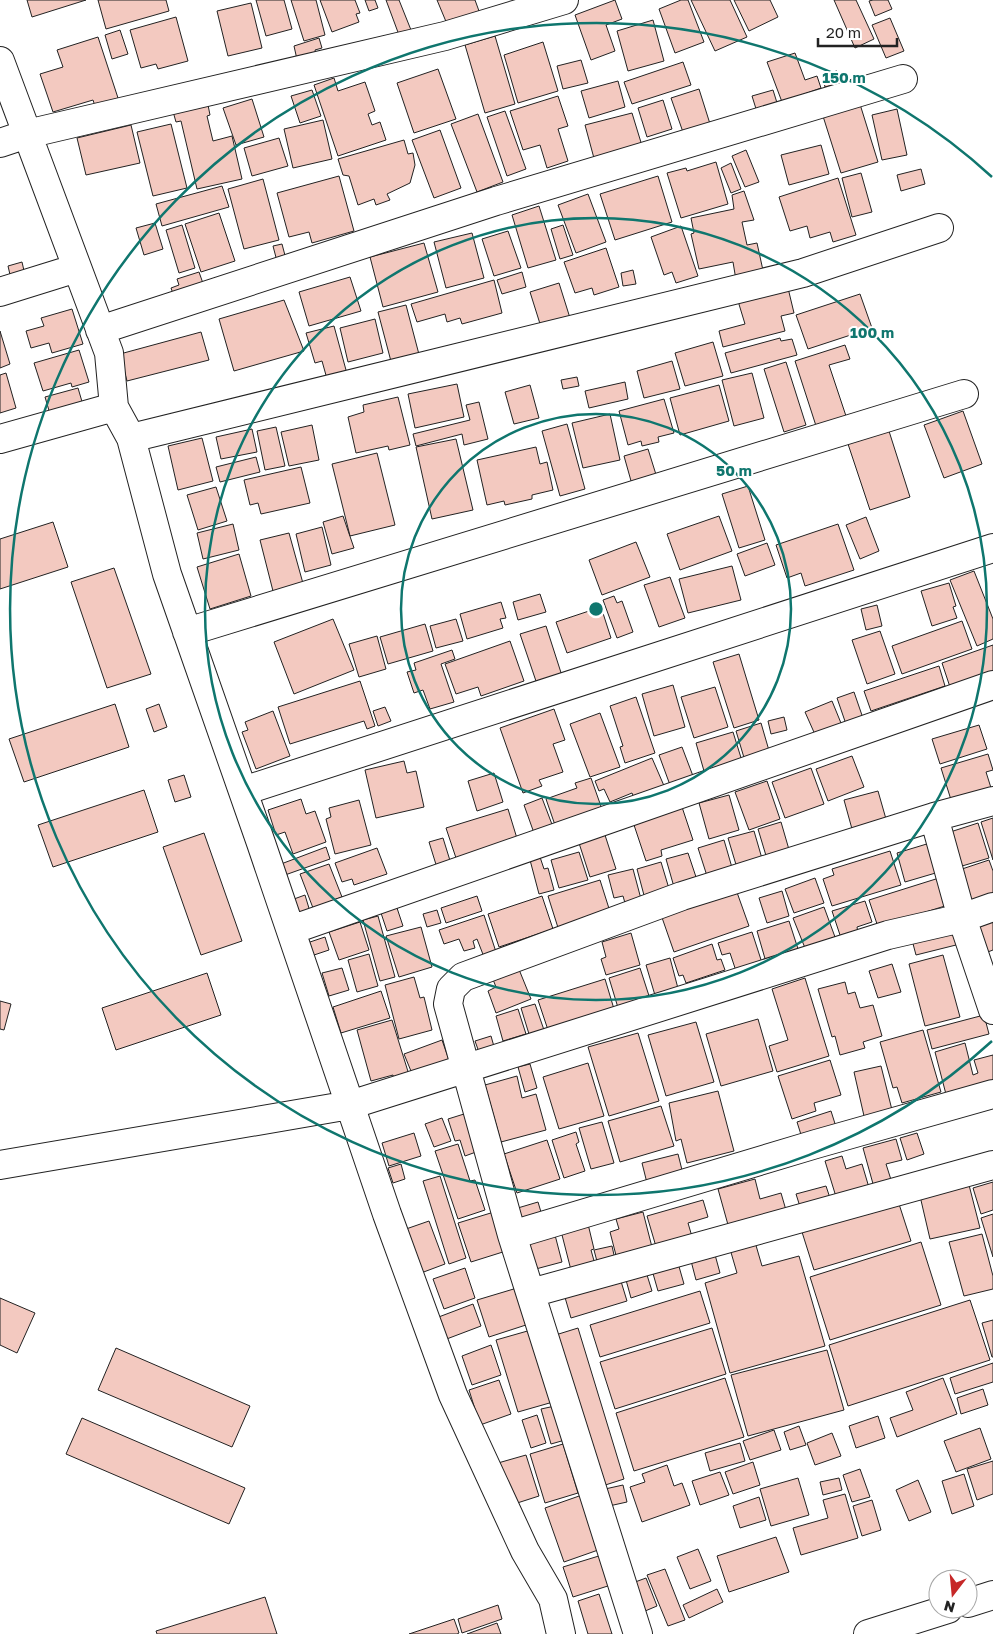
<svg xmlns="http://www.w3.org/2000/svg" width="993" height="1634" viewBox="0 0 993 1634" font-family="'Golos Text',sans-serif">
<rect width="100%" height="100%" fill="#fff"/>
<path fill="#f3c9c0" stroke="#222" d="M27 0H86L32 17Z
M98 0H166L169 11 106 29Z
M256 0H284L292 29 266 36Z
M291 0H316L325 35 304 41Z
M320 0H355L360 13 356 14 359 22 332 32Z
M365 0H375L378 8 369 11Z
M386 0H399L411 30 399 35Z
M437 0H475L479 11 447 24Z
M615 0 622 19 606 25 615 51 591 60 575 15Z
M681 0H688L704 42 675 53 659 9Z
M691 0H730L747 37 715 51Z
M734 0H770L778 17 749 31Z
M834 0H856L874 39 855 48Z
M873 0H888L892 9 875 16 869 1Z
M251 3 262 48 228 56 217 11Z
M176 17 188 61 158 69 156 64 141 68 130 30Z
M890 18 904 51 886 58 872 25Z
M653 20 664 61 628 71 617 31Z
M120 30 128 54 112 59 105 35Z
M495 36 515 104 485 113 465 45Z
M98 37 119 101 96 109 93 100 53 112 40 74 63 67 57 50Z
M319 38 322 48 315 50 317 58 298 64 294 46Z
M543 42 558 91 518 103 504 55Z
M795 53 805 80 817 76 821 88 782 102 767 62Z
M581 60 588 83 563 89 557 66Z
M683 62 691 85 632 104 624 82Z
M438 69 456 119 414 133 397 83Z
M837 71 840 83 825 87 822 74Z
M334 78 338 91 365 82 375 111 368 114 372 125 380 122 386 140 338 156 314 85Z
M618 81 625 107 589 118 581 91Z
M699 89 711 127 684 135 671 98Z
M312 90 321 116 300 123 291 96Z
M773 90 778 106 757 112 752 96Z
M558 96 568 126 558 129 568 161 547 168 540 145 523 150 510 111Z
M252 99 264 137 236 145 223 108Z
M207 100 210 115 207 116 213 141 232 136 242 179 197 189 181 121 176 122 172 108Z
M663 100 672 129 647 137 638 108Z
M859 101 878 162 841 173 822 113Z
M897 109 907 155 882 160 872 115Z
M505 111 526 169 507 176 487 117Z
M632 113 643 149 595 162 585 125Z
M478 114 503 182 477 192 451 124Z
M323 120 332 159 293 168 284 129Z
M171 124 187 188 153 196 137 132Z
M131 125 140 163 86 175 77 138Z
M440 130 461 188 434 198 412 140Z
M279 138 288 166 252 176 244 148Z
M404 140 408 154 413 153 415 165 410 183 387 194 390 200 376 205 374 199 358 205 349 176 343 175 338 159Z
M821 145 829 174 789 185 781 155Z
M746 150 759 182 745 187 732 156Z
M716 162 728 204 681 218 667 173 686 168 687 171Z
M731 163 741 189 731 193 721 168Z
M921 169 925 184 901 191 897 175Z
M861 173 872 212 852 217 842 178Z
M339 176 354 231 312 243 309 232 289 237 277 193Z
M658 176 672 222 615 240 600 194Z
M838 178 856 235 833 242 830 232 810 238 807 226 790 231 779 197Z
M263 179 279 240 244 249 228 189Z
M222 186 229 207 162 226 156 204Z
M744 191 754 220 742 222 747 245 757 243 764 275 736 280 733 262 699 269 691 234 694 233 691 218 734 209 732 195Z
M588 194 606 242 576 253 558 205Z
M539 206 556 260 528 268 512 215Z
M219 213 235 261 201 272 185 224Z
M155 223 163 249 144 255 136 228Z
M182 225 195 268 179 273 166 230Z
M563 225 573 255 560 259 551 229Z
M681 226 698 276 676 283 672 272 664 275 651 237Z
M508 231 521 268 494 276 482 239Z
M472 233 484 278 446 288 434 242Z
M424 243 438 292 383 307 370 257Z
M282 244 287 263 278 265 273 246Z
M606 248 619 287 594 295 592 288 575 293 564 262Z
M22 262 25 275 11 279 8 266Z
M633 270 636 284 623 286 621 273Z
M199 272 205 289 175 299 171 288 179 285 177 279Z
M522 272 526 287 502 294 497 280Z
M350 277 361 311 309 326 299 292Z
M494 280 502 313 462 324 460 318 447 322 445 314 417 322 411 304Z
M559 283 570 318 541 327 530 292Z
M788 288 794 313 781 316 785 331 723 347 719 331 745 324 738 301Z
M860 294 872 328 808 349 796 315Z
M284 300 304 351 234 371 219 319Z
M406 305 421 362 393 369 378 312Z
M72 309 83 344 52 353 49 343 31 348 26 331 44 326 41 318Z
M375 319 383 353 348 362 340 328Z
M334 326 349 381 329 386 322 361 315 363 306 333Z
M0 331 10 364 0 368Z
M201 332 209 360 127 381 120 354Z
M780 338 781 341 792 339 797 355 731 373 725 353Z
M713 342 723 376 685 386 675 353Z
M845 345 850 359 829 365 848 422 818 432 795 361Z
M79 350 89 382 72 387 71 383 43 391 34 363Z
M672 361 680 389 644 398 637 371Z
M786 362 806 425 784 432 764 369Z
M6 373 16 408 0 413V375Z
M752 373 764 418 734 426 722 380Z
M577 377 579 386 563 389 561 380Z
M625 382 628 399 589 408 585 391Z
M457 384 464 417 415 428 408 394Z
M530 385 539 418 514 424 505 392Z
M719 385 729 421 680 435 670 398Z
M78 388 83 405 50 414 45 397Z
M398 397 410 445 389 450 388 446 356 453 348 417 364 412 363 405Z
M664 399 674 433 658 437 659 442 642 446 641 441 628 445 619 411Z
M479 402 488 439 464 445 462 434 416 446 413 434 470 420 466 405Z
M963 411 982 464 944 478 924 425Z
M610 414 620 460 583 468 572 423Z
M567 424 585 489 560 496 542 431Z
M312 425 319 460 289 466 281 432Z
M276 427 285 466 265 470 257 431Z
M888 428 910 497 870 510 847 441Z
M252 429 257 452 221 459 216 437Z
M202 438 213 481 178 490 168 446Z
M456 439 473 510 432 519 416 447Z
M536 447 540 464 547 462 553 490 532 495V499L505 505 504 501 487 505 477 460Z
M648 449 658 481 633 488 624 456Z
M377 453 395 525 350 536 332 464Z
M256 457 260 472 220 482 216 467Z
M301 467 310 503 261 514 258 503 250 505 244 480Z
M748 486 765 540 739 548 722 494Z
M216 487 227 521 198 530 187 495Z
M343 516 354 548 332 554 323 522Z
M719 516 732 551 680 570 667 534Z
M866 517 879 551 860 559 846 525Z
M53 522 68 567 0 589V539Z
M233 524 239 550 203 559 197 533Z
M838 524 854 570 805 586 801 573 787 578 776 545Z
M322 527 331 565 305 572 296 534Z
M289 533 304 587 274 595 260 540Z
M636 542 650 577 602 595 589 560Z
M767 543 775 565 745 576 737 554Z
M239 554 251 596 210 609 197 567Z
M732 566 741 600 688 613 679 579Z
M114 568 151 674 107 688 71 582Z
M974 571 993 619V639L977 646 950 580Z
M670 577 685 618 659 627 644 585Z
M949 583 956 606 953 607 957 618 932 626 921 591Z
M540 594 546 612 518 620 513 602Z
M614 596 617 603 622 601 633 632 617 638 603 600Z
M501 602 506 618 500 619 503 628 467 639 460 614Z
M877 605 882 626 866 630 861 609Z
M601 607 611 638 567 653 556 622Z
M333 619 354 670 294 694 274 642Z
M456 619 463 641 436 648 430 626Z
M962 621 972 649 902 674 892 646Z
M425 624 433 651 388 664 380 637Z
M546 626 564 682 539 690 520 634Z
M880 631 895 674 867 684 852 640Z
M377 636 386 669 359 677 349 644Z
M510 641 524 681 481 696 478 687 456 694 445 664Z
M993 645V679L952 693 942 663Z
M452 650 455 659 441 664 454 702 430 709 423 690 414 693 407 672 416 670 414 663Z
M739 654 759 720 734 728 713 662Z
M939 666 945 686 871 711 864 691Z
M360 681 375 726 367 729 364 721 290 744 278 707Z
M673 685 685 727 654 736 642 694Z
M715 687 728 727 694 738 681 697Z
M854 692 865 724 848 730 837 698Z
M636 697 655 753 625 763 620 747 623 746 610 706Z
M832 701 843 728 817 739 805 712Z
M115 704 129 747 24 782 9 739Z
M159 704 167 727 154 732 146 709Z
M385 707 391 721 378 726 373 711Z
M554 709 565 740 553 744 563 772 539 780 542 786 523 793 500 728Z
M273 711 290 756 256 769 242 732 248 730 245 722Z
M600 713 620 767 590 777 570 724Z
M784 717 787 730 771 734 768 721Z
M761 723 770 754 745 761 736 731Z
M979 725 987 749 940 764 932 739Z
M733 732 742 761 704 771 696 743Z
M682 747 693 776 670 785 659 755Z
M988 754 993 770 986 772 992 791 952 803 941 768Z
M852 756 864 787 828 801 816 769Z
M652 758 668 795 638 807 632 793 610 802 604 789 599 791 595 781Z
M404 761 407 773 416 771 424 807 376 818 365 770Z
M811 768 824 804 785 818 772 782Z
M494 773 503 802 477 811 468 781Z
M184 775 191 797 175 802 168 780Z
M591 778 603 812 556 828 546 799 577 788 575 783Z
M767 781 780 819 749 830 735 792Z
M144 790 158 832 53 867 38 825Z
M878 791 886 819 852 829 844 800Z
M729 795 739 830 709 839 699 803Z
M542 798 553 827 534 833 524 805Z
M679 798 693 840 661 850 662 856 646 861 633 822Z
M301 799 306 814 315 811 326 842 293 854 285 832 276 835 268 810Z
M359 800 371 845 335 854 326 819 331 817 329 808Z
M508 809 519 845 458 864 446 828Z
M993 818V860L981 822Z
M781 822 790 853 767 859 758 829Z
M978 823 989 858 952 869 941 835Z
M754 831 763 862 737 868 728 838Z
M604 832 616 869 590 877 578 840Z
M204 833 242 941 201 955 163 847Z
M443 838 452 867 438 871 429 842Z
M724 840 733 871 708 879 698 848Z
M930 843 939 872 905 882 897 853Z
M326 847 330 859 285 875 281 864Z
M377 848 387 874 354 885 352 879 342 882 335 863Z
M890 851 901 885 832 906 823 879 834 875 832 869Z
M579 852 588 880 559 888 551 860Z
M688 853 697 880 674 887 666 859Z
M540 857 544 869 548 868 554 890 539 894 530 860Z
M989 860 993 871V901L966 910 953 872Z
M661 862 670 892 645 899 637 869Z
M329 864 342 897 313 908 300 874Z
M633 869 641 899 625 903 623 896 614 898 608 875Z
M815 878 824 903 794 913 785 889Z
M939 878 948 905 878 927 869 900Z
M600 880 612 918 560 934 548 896Z
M734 884 749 926 674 952 659 909Z
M782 891 789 916 767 923 759 898Z
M305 895 311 915 301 919 294 899Z
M477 896 482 911 446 923 441 908Z
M542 896 553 929 499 947 488 914Z
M865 901 872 922 857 927 858 933 841 938 832 911Z
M396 905 403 926 387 931 380 910Z
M824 907 835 937 805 948 793 918Z
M437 910 441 923 427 927 423 914Z
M484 915 496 952 484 957 477 939 473 941 475 948 464 951 459 939 444 944 439 930Z
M378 916 395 977 380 981 363 920Z
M993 916V950L985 953 976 921Z
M789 921 799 952 768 969 757 931Z
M360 922 369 950 339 960 329 932Z
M421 927 432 967 399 977 386 936Z
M955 928 960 944 916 955 912 940Z
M752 932 764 969 738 977 730 953 722 955 718 943Z
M631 933 640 965 606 975 601 959 606 957 602 942Z
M325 937 329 950 311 956 307 943Z
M712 944 717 960 721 959 725 970 686 983 683 975 679 976 673 958Z
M369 954 378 986 357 992 348 960Z
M943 955 960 1017 925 1026 909 964Z
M670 958 680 996 657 1002 646 965Z
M892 964 901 992 878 998 869 971Z
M518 967 531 999 496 1013 488 991 496 987 492 977Z
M342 968 349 990 329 996 322 973Z
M640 968 651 1002 619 1011 609 978Z
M207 973 221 1015 116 1050 102 1008Z
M414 977 420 998 424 997 432 1030 399 1039 385 985Z
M805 978 829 1056 777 1072 769 1046 788 1040 772 989Z
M605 979 614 1009 549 1033 538 1000Z
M845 982 848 994 855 992 860 1008 873 1005 882 1036 863 1042 865 1048 840 1055 835 1036 832 1037 818 989Z
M381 991 390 1018 341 1033 333 1007Z
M0 1001 11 1004 4 1030 0 1029Z
M535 1004 544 1030 529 1034 521 1008Z
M518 1009 526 1034 503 1041 496 1016Z
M984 1015 989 1034 932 1049 927 1030Z
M758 1019 773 1071 721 1086 706 1034Z
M392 1020 410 1078 395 1082 393 1075 371 1081 357 1030Z
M696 1022 714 1082 666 1096 648 1035Z
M923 1030 941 1092 902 1103 897 1087 893 1088 880 1042Z
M638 1033 659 1101 609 1116 588 1047Z
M491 1036 495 1050 480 1055 475 1041Z
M442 1040 450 1063 413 1076 404 1054Z
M965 1043 973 1075 978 1073 974 1060 993 1055V1090L948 1102 935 1052Z
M830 1060 841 1095 814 1103 816 1111 792 1119 778 1076Z
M588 1063 604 1116 559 1129 543 1077Z
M530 1064 537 1088 525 1092 518 1067Z
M881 1066 892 1110 864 1116 854 1072Z
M517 1076 522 1098 536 1094 546 1130 501 1142 485 1085Z
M718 1091 734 1151 687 1163 681 1139 676 1141 669 1103Z
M661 1106 674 1146 620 1162 608 1121Z
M831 1111 837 1130 803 1141 797 1122Z
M464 1114 476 1152 465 1156 460 1140 455 1141 448 1119Z
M442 1118 451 1141 434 1147 425 1124Z
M602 1122 614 1163 591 1169 579 1128Z
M576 1132 579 1142 576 1144 585 1171 564 1178 552 1140Z
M414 1133 421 1156 389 1166 382 1143Z
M917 1133 924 1154 907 1160 900 1138Z
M896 1139 902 1160 886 1164 893 1186 875 1191 863 1148Z
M547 1140 560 1179 517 1193 504 1154Z
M458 1144 470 1181 475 1180 485 1210 458 1219 435 1151Z
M678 1154 684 1178 648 1187 642 1163Z
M842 1156 846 1169 862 1164 870 1191 837 1200 825 1161Z
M401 1164 405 1179 393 1183 388 1168Z
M440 1176 466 1258 449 1264 423 1181Z
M755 1179 760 1199 781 1193 788 1217 730 1232 718 1189Z
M993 1182V1210L981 1214 973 1188Z
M969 1185 980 1228 930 1239 920 1196Z
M826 1186 832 1204 802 1213 796 1194Z
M703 1200 708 1217 688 1223 693 1240 657 1250 647 1216Z
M538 1202 544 1222 517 1229 511 1210Z
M899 1204 911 1241 814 1270 802 1232Z
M494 1212 506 1251 471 1262 458 1223Z
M643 1212 653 1251 618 1263 610 1232 619 1229 616 1219Z
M993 1214V1257L981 1218Z
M429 1221 445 1264 421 1273 406 1229Z
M588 1224 594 1249 591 1250 596 1268 572 1274 561 1231Z
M982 1234 993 1276V1289L964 1296 949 1242Z
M555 1235 562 1262 532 1270 524 1243Z
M755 1242 762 1266 799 1256 825 1346 730 1373 705 1283 737 1273 730 1249Z
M921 1242 941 1305 830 1340 810 1277Z
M612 1246 616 1264 599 1269 594 1250Z
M714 1251 720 1273 696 1280 690 1257Z
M678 1263 684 1284 658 1291 652 1270Z
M465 1268 475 1298 444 1309 433 1279Z
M647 1275 652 1291 631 1298 626 1280Z
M620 1278 627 1301 571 1318 564 1294Z
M517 1288 529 1324 489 1337 477 1300Z
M700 1291 710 1323 600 1357 590 1325Z
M0 1298 35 1313 17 1353 0 1345Z
M970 1300 990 1360 848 1406 829 1345Z
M473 1304 481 1326 444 1340 436 1318Z
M993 1320V1357H992L982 1323Z
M578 1328 624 1479 596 1488 549 1337Z
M712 1328 726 1374 615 1409 600 1362Z
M531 1330 553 1402 518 1412 496 1340Z
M491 1345 501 1375 472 1385 462 1356Z
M116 1348 250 1406 232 1447 98 1390Z
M827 1350 844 1410 748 1436 731 1375Z
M993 1363V1382L955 1394 950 1378Z
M725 1378 744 1437 634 1471 616 1413Z
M943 1378 957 1414 897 1437 890 1418 913 1410 906 1392Z
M499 1380 511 1414 480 1425 469 1390Z
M983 1389 988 1405 961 1414 957 1398Z
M555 1406 565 1440 551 1444 541 1409Z
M537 1415 546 1443 531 1448 522 1420Z
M878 1416 885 1438 856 1448 849 1426Z
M82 1418 245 1488 229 1524 66 1454Z
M799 1426 806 1445 790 1450 784 1432Z
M980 1428 991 1459 956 1472 944 1441Z
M774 1430 781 1450 750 1460 743 1441Z
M832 1433 841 1456 815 1465 807 1443Z
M740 1443 745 1461 710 1471 705 1453Z
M563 1444 578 1493 545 1503 530 1454Z
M526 1455 539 1496 511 1505 498 1463Z
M993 1461V1494L977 1500 967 1469Z
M753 1462 760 1485 733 1494 725 1472Z
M667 1465 674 1486 682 1483 690 1505 642 1522 630 1487 645 1482 642 1474Z
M860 1469 870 1497 852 1502 843 1475Z
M720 1472 729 1495 700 1505 692 1481Z
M964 1474 974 1506 952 1514 942 1481Z
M798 1478 809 1515 771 1526 760 1489Z
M839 1478 842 1490 823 1495 820 1482Z
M918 1480 931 1512 909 1521 896 1490Z
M623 1485 627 1502 609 1506 605 1489Z
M845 1494 858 1538 801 1555 793 1528 828 1518 823 1500Z
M582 1495 601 1549 564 1562 545 1508Z
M759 1497 766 1520 740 1528 733 1506Z
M872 1500 881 1530 862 1536 853 1506Z
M776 1537 789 1572 729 1592 717 1556Z
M698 1549 711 1581 690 1589 677 1557Z
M602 1555 611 1585 573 1597 563 1567Z
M665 1569 685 1620 668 1626 647 1575Z
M646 1578 657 1606 638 1614 627 1585Z
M717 1589 723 1602 689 1618 683 1605Z
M599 1594 612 1634H588L578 1601Z
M265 1597 277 1634H157L156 1631Z
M498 1605 502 1619 462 1633 458 1619Z
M454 1619 459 1633 457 1634H409Z
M497 1623 501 1634H467Z"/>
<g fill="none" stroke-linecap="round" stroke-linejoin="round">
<defs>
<path id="minor" d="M0 61 109 353 114 407 131 438 167 574 261 843 387 1214 453 1395 525 1551 553 1599 561 1634
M0 143 27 134 445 36 564 0
M0 292 77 268
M100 330 496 201 903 79
M131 438 803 273 939 228
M0 439 114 407
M187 632 964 394
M243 791 993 548
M934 817 962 918 993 1010
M291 930 993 685
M0 1165 350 1105 888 935 962 918 993 907
M512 1235 816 1144 993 1094
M531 1293 993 1165
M968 1603 993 1595
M638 1634 512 1235 448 1004 451 989 463 977 682 896 934 817 993 801
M868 1634 948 1609"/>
</defs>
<use href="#minor" stroke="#222" stroke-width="30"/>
<use href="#minor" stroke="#fff" stroke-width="28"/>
</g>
<g fill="none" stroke="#0f766e" stroke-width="2.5">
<circle cx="596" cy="609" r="195"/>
<circle cx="596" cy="609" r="391"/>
<path d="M992 1041A586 586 0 1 1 992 177"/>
</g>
<circle cx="596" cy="609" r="8" fill="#0f766e" stroke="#fff" stroke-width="2.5"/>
<g font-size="15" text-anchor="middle" font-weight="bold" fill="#0f766e" stroke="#fff" stroke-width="4" stroke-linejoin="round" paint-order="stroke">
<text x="844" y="83">150 m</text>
<text x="872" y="338">100 m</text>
<text x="734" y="476">50 m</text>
</g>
<g transform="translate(953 1594) rotate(196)"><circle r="24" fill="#ffffff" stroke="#a7a7a7"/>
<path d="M0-4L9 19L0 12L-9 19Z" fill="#c62828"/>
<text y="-8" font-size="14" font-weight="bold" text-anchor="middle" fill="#222222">N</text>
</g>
<path d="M818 38v8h79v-8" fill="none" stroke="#222222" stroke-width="2.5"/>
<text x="826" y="38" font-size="15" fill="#222222" stroke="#ffffff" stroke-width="4" paint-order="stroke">20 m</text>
</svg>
